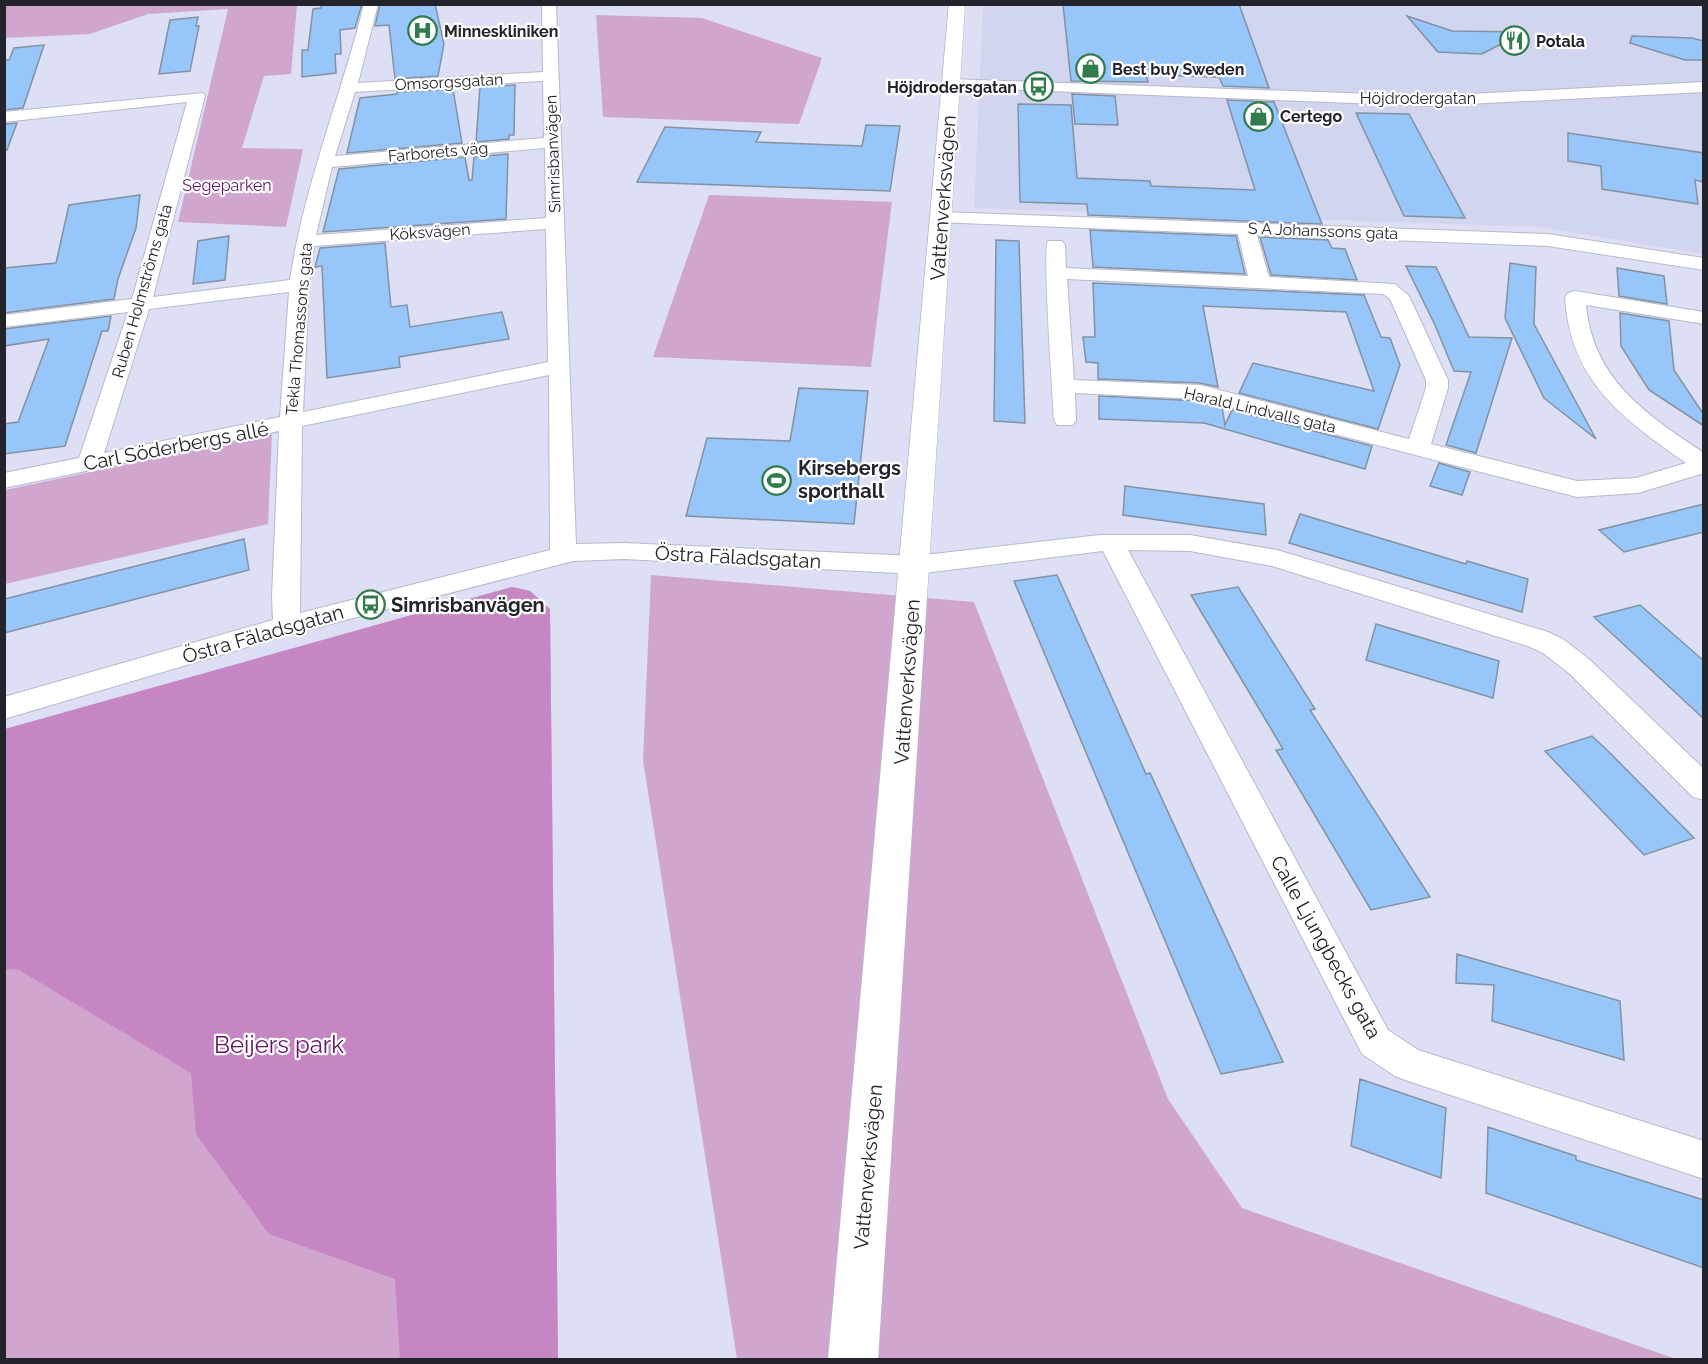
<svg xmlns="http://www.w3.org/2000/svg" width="1708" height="1364" viewBox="0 0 1708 1364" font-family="Raleway,sans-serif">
<rect width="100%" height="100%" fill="#dde0f4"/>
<path fill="#d1d5f0" d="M983 5H1703V254L1538 227 974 208Z"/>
<path fill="#d0a6ce" d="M5 4 297 5 291 74 264 76 242 148 303 149 286 227 178 222 228 9 148 14 90 34 5 38Z
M596 15 702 18 822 58 799 124 603 117Z
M709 195 892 202 871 367 653 357Z
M272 434 268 524 5 584V490Z
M651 575 974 602 1168 1099 1242 1208 1676 1359H737L643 760Z
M512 587 530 591 550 609 558 1359 5 1360V729Z"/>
<path fill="#c686c4" d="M512 587 530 591 550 609 558 1359H400L395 1279 269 1234 196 1134 191 1073 19 970 5 969V729Z"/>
<path fill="#97c6fb" stroke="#8491a0" stroke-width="1.5" d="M321 4H362L355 28 340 30 341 54H335L336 73 302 77V50H308L313 9 321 8Z
M380 4H435L444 44 438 76 395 79 389 25 375 26Z
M1063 4H1239L1269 88 1223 86 1219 77 1146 75 1148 82 1071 81Z
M1407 16 1452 31 1524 32 1482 54 1438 52Z
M198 17 196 26H199L190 71 159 74 170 20Z
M1632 36 1692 38 1704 41V60H1685L1630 43Z
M44 45 23 108 4 110V60H9L14 48Z
M515 85 514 135H509V139L476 142 480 87Z
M453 89 462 143 347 153 360 98 397 94V92Z
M1072 94 1115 96 1118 125 1075 124Z
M1227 100 1274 102 1322 224 1088 215 1087 204 1020 202 1018 104 1071 105 1077 178 1150 181 1151 186 1255 190Z
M1356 113 1409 114 1465 218 1404 216Z
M17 123 7 150 4 149V124Z
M866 125 900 126 890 191 637 182 665 127 761 132 756 142 862 146Z
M1568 133 1704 153V182L1695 180 1698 204 1602 189 1601 166 1568 161Z
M508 154 506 219 323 232 339 169 465 157 469 180H472L474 157Z
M140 195 136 228 118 279 114 299 4 313V268L56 263 69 205Z
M1090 230 1236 236 1245 274 1093 267Z
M229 236 225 280 193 284 198 241Z
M1260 237 1328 240 1332 248 1345 249 1357 280 1271 275Z
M996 240 1019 241 1025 423 994 421Z
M385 243 391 307 407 305 410 327 502 312 509 339 399 357 400 367 327 378 322 266 315 267 320 248Z
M1510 263 1536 267 1534 324 1596 439 1544 398 1505 318Z
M1406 266 1436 267 1469 337 1512 338 1476 453 1446 445 1471 372 1454 371 1435 325Z
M1617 268 1664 276 1667 304 1619 296Z
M1093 283 1364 295 1381 337 1390 338 1400 365 1378 429 1239 393 1253 363 1374 391 1346 312 1203 306 1218 387 1200 383 1098 379V363L1086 362 1083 337H1095Z
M1620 313 1669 321 1674 370 1704 415V426L1649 390 1621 346Z
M111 316 108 331H102L65 446 4 454V424L18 422 49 339 4 346V329Z
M799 388 868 391 854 524 686 516 707 438 790 441Z
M1099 396 1200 401 1222 407 1225 425 1232 410 1372 446 1365 469 1204 423 1099 419Z
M1439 463 1470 472 1462 495 1430 486Z
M1125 486 1264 504 1266 535 1123 515Z
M1704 504V532L1624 552 1599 530Z
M1300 514 1466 564 1467 561 1528 579 1522 612 1289 543Z
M244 539 249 570 4 633V599Z
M1057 575 1146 774 1150 773 1283 1062 1221 1074 1014 581Z
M1238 587 1315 709 1310 710 1430 897 1371 910 1276 750 1283 749 1191 595Z
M1640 605 1704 661V719L1594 617Z
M1376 624 1499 661 1493 698 1366 660Z
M1592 736 1608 751 1694 838 1644 855 1545 751Z
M1457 954 1620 1001 1624 1060 1492 1021 1494 985 1456 983Z
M1360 1079 1446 1108 1441 1178 1351 1146Z
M1488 1127 1576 1156V1160L1704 1200V1268L1486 1193Z"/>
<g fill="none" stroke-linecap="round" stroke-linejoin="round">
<defs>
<path id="minor" d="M364 4H378L358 83 543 72 542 4H556L576 544 624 543 916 556 1100 535H1190L1277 550 1548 632 1563 639 1590 660 1704 769V800L1693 797 1570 674 1543 653 1528 646 1272 566 1190 551 1128 550 1388 1030 1418 1050 1704 1141V1179L1408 1081 1395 1076 1362 1054 1103 551 916 574 624 559 573 561 288 635 4 719V697L273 620 272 597 279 431 4 488V473L79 458 128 312 4 327V315L132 299 187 102 4 122V112L203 93 205 96 153 297 290 280C304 185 341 97 364 4ZM543 81 544 138 335 156 355 92ZM545 148 546 218 316 235 332 167ZM546 229 548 362 303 412 309 285 314 246ZM289 292 280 417 104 453 149 309ZM549 375 550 550 300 613 302 426Z
M951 79 1429 96 1704 82V92L1429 106 945 87 943 84Z
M942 212 1548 234 1704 258V270L1548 246 1257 235 1269 277 1395 284 1409 296 1448 380V388L1431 444 1577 481 1636 478 1686 463C1622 418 1570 381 1565 297L1568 293 1575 291 1704 312V324L1586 305C1593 380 1646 414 1704 453V473L1638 493 1577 497 1200 399 1075 393 1076 420 1073 425H1057L1054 420C1053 397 1042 249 1048 241H1062L1065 245 1066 268 1248 276 1238 234 935 222 933 218 935 214ZM1067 279 1383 294 1390 299 1426 380V388L1409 439 1200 385 1074 380Z"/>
<path id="tertiary" d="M949 4H965L878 1360H828Z"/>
</defs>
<use href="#minor" stroke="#b5b9cb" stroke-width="2"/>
<use href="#tertiary" stroke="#b5b9cb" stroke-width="1"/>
<use href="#minor" fill="#fff" fill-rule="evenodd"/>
<use href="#tertiary" fill="#fff" fill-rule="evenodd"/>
</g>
<defs>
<symbol id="hospital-ring" viewBox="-11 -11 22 22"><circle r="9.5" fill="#fff" stroke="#307c4a" stroke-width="1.5"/><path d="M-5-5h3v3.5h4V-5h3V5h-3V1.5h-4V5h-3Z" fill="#307c4a"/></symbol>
<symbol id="restaurant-ring" viewBox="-11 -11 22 22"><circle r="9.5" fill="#fff" stroke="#307c4a" stroke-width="1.5"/><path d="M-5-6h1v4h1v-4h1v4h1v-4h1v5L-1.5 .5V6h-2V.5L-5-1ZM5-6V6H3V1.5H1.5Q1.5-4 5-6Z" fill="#307c4a"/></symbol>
<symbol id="shop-ring" viewBox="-11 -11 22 22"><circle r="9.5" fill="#fff" stroke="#307c4a" stroke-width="1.5"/><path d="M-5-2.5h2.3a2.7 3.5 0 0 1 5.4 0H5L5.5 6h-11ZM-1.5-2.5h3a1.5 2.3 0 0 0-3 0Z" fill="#307c4a"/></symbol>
<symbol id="bus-ring" viewBox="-11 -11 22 22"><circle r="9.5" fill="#fff" stroke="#307c4a" stroke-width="1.5"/><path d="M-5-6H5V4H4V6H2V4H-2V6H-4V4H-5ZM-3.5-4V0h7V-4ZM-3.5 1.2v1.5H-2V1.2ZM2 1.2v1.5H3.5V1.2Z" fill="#307c4a"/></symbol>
<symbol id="stadium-ring" viewBox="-11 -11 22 22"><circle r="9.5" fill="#fff" stroke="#307c4a" stroke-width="1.5"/><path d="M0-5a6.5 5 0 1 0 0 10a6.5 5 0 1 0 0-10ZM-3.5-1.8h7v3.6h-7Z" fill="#307c4a"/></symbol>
</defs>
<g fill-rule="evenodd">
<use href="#hospital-ring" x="406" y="14" width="33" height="33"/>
<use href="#restaurant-ring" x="1498" y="24" width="33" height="33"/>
<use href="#shop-ring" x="1074" y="52" width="33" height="33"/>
<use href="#bus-ring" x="1022" y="70" width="33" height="33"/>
<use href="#shop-ring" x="1242" y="100" width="33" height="33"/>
<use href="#stadium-ring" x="760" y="464" width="33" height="33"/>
<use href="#bus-ring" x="354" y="588" width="33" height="33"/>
</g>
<g text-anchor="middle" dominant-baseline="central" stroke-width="4.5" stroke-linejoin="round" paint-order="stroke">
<g font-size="16" font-weight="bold" fill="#23242b" stroke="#fff" text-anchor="start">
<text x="444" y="31">Minneskliniken</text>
<text x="1536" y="41">Potala</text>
<text x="1112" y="69">Best buy Sweden</text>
<text x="1017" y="87" text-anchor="end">Höjdrodersgatan</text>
<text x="1280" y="116">Certego</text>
</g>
<g font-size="16" fill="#23242b" stroke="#fff">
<text transform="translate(449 82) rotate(-3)">Omsorgsgatan</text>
<text x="1418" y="98">Höjdrodergatan</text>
<text transform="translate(438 152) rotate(-5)">Farborets väg</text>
<text transform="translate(553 154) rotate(-92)">Simrisbanvägen</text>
<text transform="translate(1323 231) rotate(2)">S A Johanssons gata</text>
<text transform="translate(430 232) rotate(-4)">Köksvägen</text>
<text transform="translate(142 291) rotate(-74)">Ruben Holmströms gata</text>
<text transform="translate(299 329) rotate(-85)">Tekla Thomassons gata</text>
<text transform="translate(1260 410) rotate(13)">Harald Lindvalls gata</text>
</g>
<g font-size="16" fill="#631664" stroke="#fff">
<text x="227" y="185">Segeparken</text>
</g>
<g font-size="20" fill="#23242b" stroke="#fff">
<text transform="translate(943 198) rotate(-86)">Vattenverksvägen</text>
<text transform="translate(176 446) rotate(-11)">Carl Söderbergs allé</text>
<text transform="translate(738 557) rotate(3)">Östra Fäladsgatan</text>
<text transform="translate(263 634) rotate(-16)">Östra Fäladsgatan</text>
<text transform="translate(907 682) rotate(-86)">Vattenverksvägen</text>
<text transform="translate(1326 947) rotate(61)">Calle Ljungbecks gata</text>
<text transform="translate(868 1167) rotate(-85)">Vattenverksvägen</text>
</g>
<g font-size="20" font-weight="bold" fill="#23242b" stroke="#fff" text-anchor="start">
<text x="798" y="468">Kirsebergs<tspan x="798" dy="23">sporthall</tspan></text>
<text x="391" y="605">Simrisbanvägen</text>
</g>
<g font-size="24" fill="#631664" stroke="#fff">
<text x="279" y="1044">Beijers park</text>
</g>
</g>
<rect width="1708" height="1364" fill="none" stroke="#23242b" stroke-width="12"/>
</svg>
